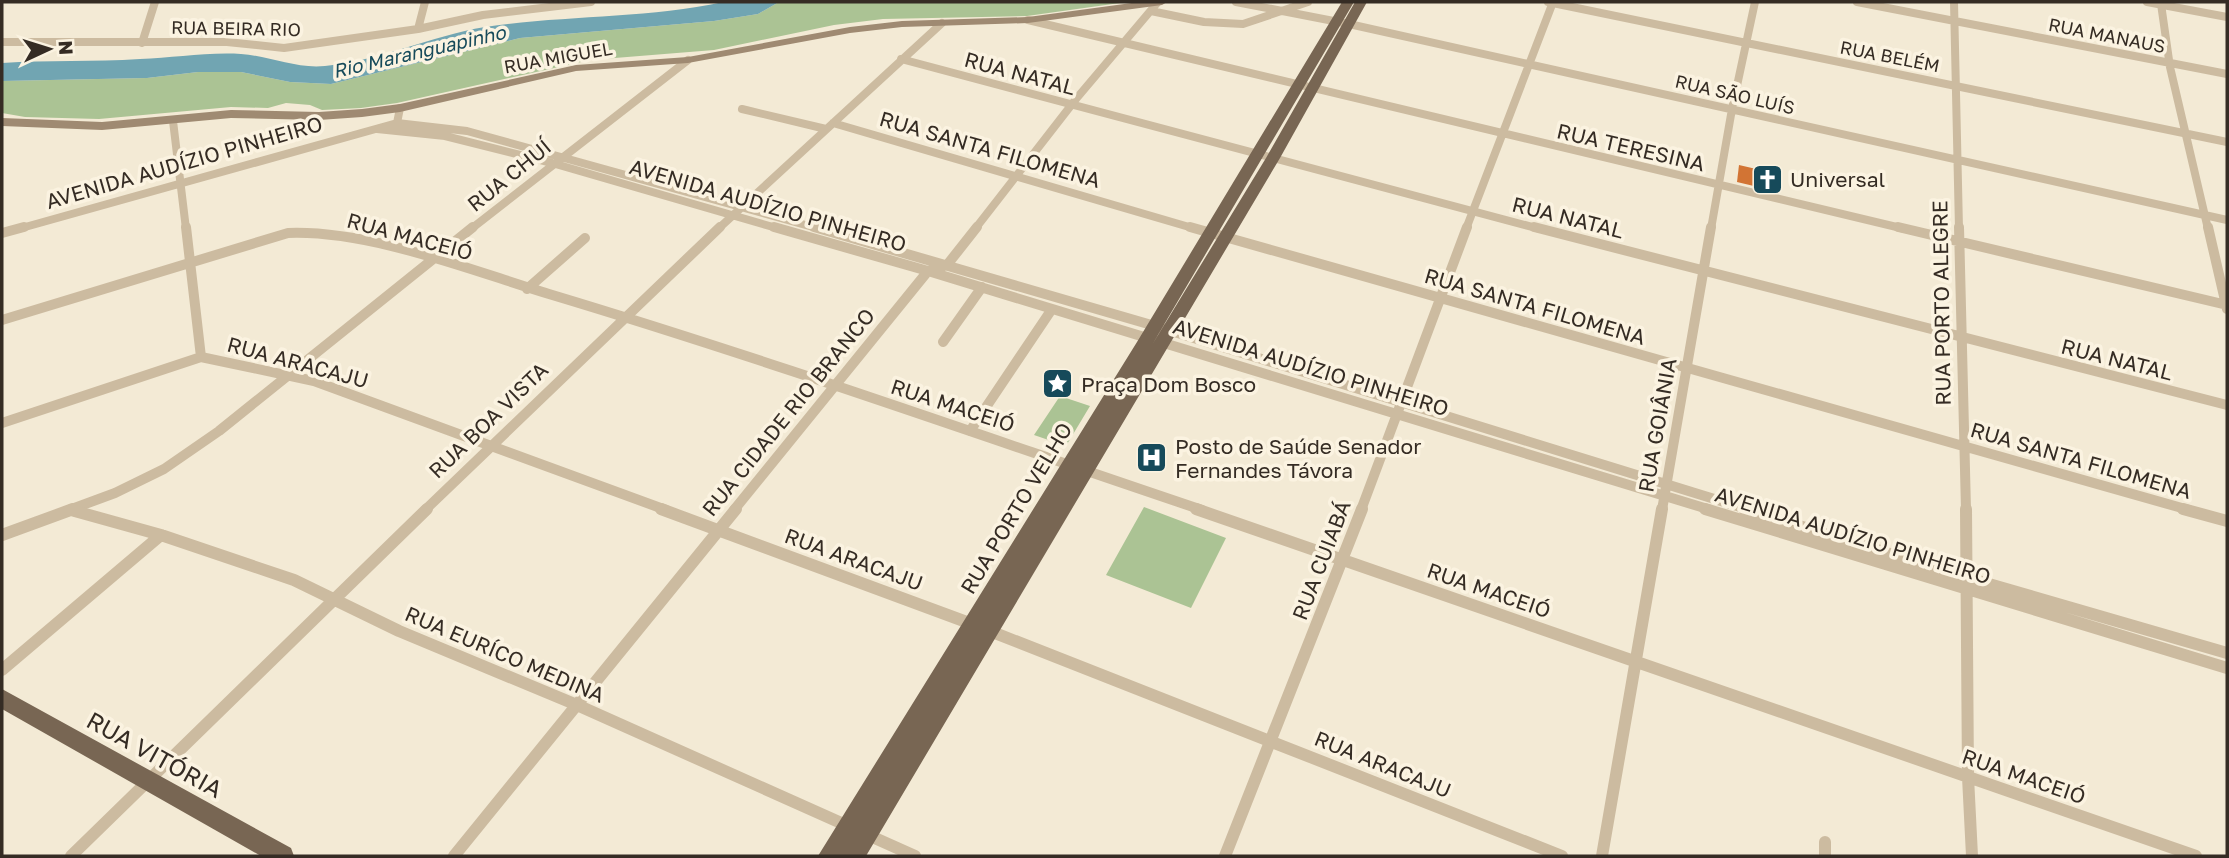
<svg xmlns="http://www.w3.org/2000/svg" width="2229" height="858" viewBox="0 0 2229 858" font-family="'Golos Text',sans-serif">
<rect width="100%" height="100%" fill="#f3ead5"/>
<path fill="#abc394" d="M779 2H1127L1027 16 883 19 834 25 714 50 590 60 397 103 361 108 322 110 310 105 286 103 268 108 231 107 99 119 25 117 2 113V81L147 78 198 72H241L290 82 331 84 520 38 714 21 758 14Z
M1060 396 1090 406 1066 446 1034 435Z
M1144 507 1226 538 1191 608 1106 575Z"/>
<path fill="#71a5b2" d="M723 2H779L758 14 714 21 520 38 331 84 290 82 241 72H198L147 78 2 81V63C48 60 94 62 140 59 173 58 207 52 241 54 270 56 296 69 325 66 379 61 431 36 485 27 564 15 645 19 723 2Z"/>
<path fill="#d27434" d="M1739 165 1782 175 1779 192 1737 182Z"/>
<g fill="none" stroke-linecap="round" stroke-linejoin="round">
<path stroke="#ccbba0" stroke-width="8" d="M1236 2 1349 24 2227 220
M1548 2 2227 142
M1857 2 2227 74
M1954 2 1959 229
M2147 2 2227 17
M2161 4 2170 67 2208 229
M1151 11 1204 22 1243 24 1308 2
M1028 20 1905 229
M418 29 425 2
M2 42H227L284 48 418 29 483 15 591 2
M142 43 155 2
M901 59 1540 229
M742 109 826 129
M173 121 186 229
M397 123 467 131 820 229
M833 123 1196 229
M377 129 445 136 552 163 780 229
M18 229 397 123 400 108
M471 229 688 60
M718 229 942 23
M975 229 1076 99 1158 2
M1466 229 1553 2
M1711 229 1732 109 1755 2"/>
<path stroke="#ccbba0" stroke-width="10" d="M186 227 201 357
M774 227 928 271 1711 510
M814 227 1155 326 1750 510
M1190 227 2189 510
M1534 227 2227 405
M1898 227 2227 305
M1959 227 1966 510
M2208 227 2227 309
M2 233 24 227
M527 289 585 238
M2 320 288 233C370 230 470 270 549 294 769 360 985 437 1202 510
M943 342 982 287
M201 357 314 381 666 510
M2 423 201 357
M970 431 1052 309
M69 510 115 493 164 469 219 431 473 227
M425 510 720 227
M734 510 928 271 947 265 977 227
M1361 510 1467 227
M1662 510 1711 227"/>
<path stroke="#ccbba0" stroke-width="12" d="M661 509 972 624 1562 856
M1196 509 2196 856
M1705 509 2227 668
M1744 509 1968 578 2227 653
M1966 509 1968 777 1972 856
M2183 509 2227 521
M71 510 161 535 294 580 399 631 577 705 915 856
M2 535 73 509
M2 670 161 535
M1825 842V856
M71 856 427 509
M454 856 736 509
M1225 856 1362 509
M1602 856 1662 509"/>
<path fill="#9f8a72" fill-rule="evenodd" d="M1139 2H1167L1162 5 1028 23 902 27 850 33 688 63 576 71 400 112 362 117 319 120 231 118 102 130 2 126V118L102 122 231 110 319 112 362 109 400 104 576 65 688 57 850 27 902 21 1028 17Z"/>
<path fill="#786653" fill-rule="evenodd" d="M1342 2H1354L1152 345 1266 158 1355 2H1367L1280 158 866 856H818L1137 342Z
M2 689 291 848 294 856H261L2 709Z"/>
</g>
<defs>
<symbol id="church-square" viewBox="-11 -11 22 22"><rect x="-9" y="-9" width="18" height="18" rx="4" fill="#164a5a" stroke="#fbf3e1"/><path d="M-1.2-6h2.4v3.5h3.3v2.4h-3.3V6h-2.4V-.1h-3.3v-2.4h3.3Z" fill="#fff"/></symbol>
<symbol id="sight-square" viewBox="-11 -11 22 22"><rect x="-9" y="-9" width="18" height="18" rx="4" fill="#164a5a" stroke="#fbf3e1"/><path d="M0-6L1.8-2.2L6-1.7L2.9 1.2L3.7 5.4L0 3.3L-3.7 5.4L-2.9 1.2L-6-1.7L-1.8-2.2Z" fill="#fff"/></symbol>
<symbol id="hospital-square" viewBox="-11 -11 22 22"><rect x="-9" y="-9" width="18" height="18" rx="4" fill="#164a5a" stroke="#fbf3e1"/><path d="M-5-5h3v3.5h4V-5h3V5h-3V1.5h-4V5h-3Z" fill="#fff"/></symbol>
</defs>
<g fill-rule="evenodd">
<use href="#church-square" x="1750" y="162" width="35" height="35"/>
<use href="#sight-square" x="1040" y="366" width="35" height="35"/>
<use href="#hospital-square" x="1134" y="440" width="35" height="35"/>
</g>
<g text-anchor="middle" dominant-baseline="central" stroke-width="7" stroke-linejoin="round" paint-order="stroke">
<g font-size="18" fill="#352c24" stroke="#fbf3e1">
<text transform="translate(236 28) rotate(1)">RUA BEIRA RIO</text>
<text transform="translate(2107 35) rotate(11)">RUA MANAUS</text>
<text transform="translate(1890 56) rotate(11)">RUA BELÉM</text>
<text transform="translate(558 57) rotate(-10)">RUA MIGUEL</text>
<text transform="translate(1735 94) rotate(13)">RUA SÃO LUÍS</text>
</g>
<g font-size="19" font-style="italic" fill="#164a5a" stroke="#fbf3e1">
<text transform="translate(419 51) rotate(-13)">Rio Maranguapinho</text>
</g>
<g font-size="21" fill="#352c24" stroke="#fbf3e1">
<text transform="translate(1020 73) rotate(15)">RUA NATAL</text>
<text transform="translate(1631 147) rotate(13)">RUA TERESINA</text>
<text transform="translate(990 149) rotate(16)">RUA SANTA FILOMENA</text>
<text transform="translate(184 162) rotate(-16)">AVENIDA AUDÍZIO PINHEIRO</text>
<text transform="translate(509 175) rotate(-39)">RUA CHUÍ</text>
<text transform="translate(768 205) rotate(16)">AVENIDA AUDÍZIO PINHEIRO</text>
<text transform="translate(1568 217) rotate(14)">RUA NATAL</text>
<text transform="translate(410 236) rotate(15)">RUA MACEIÓ</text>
<text transform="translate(1941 303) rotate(-91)">RUA PORTO ALEGRE</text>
<text transform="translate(1535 306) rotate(16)">RUA SANTA FILOMENA</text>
<text transform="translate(2117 359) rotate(14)">RUA NATAL</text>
<text transform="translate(298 362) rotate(15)">RUA ARACAJU</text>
<text transform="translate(1311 367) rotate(17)">AVENIDA AUDÍZIO PINHEIRO</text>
<text transform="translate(953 405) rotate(18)">RUA MACEIÓ</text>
<text transform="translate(788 412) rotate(-51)">RUA CIDADE RIO BRANCO</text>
<text transform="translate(488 420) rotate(-44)">RUA BOA VISTA</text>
<text transform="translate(1657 425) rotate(-80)">RUA GOIÂNIA</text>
<text transform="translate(2081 460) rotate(16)">RUA SANTA FILOMENA</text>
<text transform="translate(1016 508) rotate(-59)">RUA PORTO VELHO</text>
<text transform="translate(1853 535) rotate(17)">AVENIDA AUDÍZIO PINHEIRO</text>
<text transform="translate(854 559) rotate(20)">RUA ARACAJU</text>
<text transform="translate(1321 560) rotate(-69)">RUA CUIABÁ</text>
<text transform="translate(1489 590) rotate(19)">RUA MACEIÓ</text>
<text transform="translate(505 654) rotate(23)">RUA EURÍCO MEDINA</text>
<text transform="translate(1383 764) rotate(22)">RUA ARACAJU</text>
<text transform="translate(2024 776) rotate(19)">RUA MACEIÓ</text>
</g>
<g font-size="21" fill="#352c24" stroke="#fbf3e1" text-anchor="start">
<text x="1790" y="179">Universal</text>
<text x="1081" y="384">Praça Dom Bosco</text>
<text x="1175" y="446">Posto de Saúde Senador<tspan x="1175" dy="24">Fernandes Távora</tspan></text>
</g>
<g font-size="24" fill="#352c24" stroke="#fbf3e1">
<text transform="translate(155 754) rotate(29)">RUA VITÓRIA</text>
</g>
</g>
<rect width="2229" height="858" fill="none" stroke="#352c24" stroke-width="7"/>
<g transform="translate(49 49) rotate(86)" stroke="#fbf3e1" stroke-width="5" paint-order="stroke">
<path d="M0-5L12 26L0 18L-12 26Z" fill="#352c24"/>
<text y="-10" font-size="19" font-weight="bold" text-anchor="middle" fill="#352c24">N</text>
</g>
</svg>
